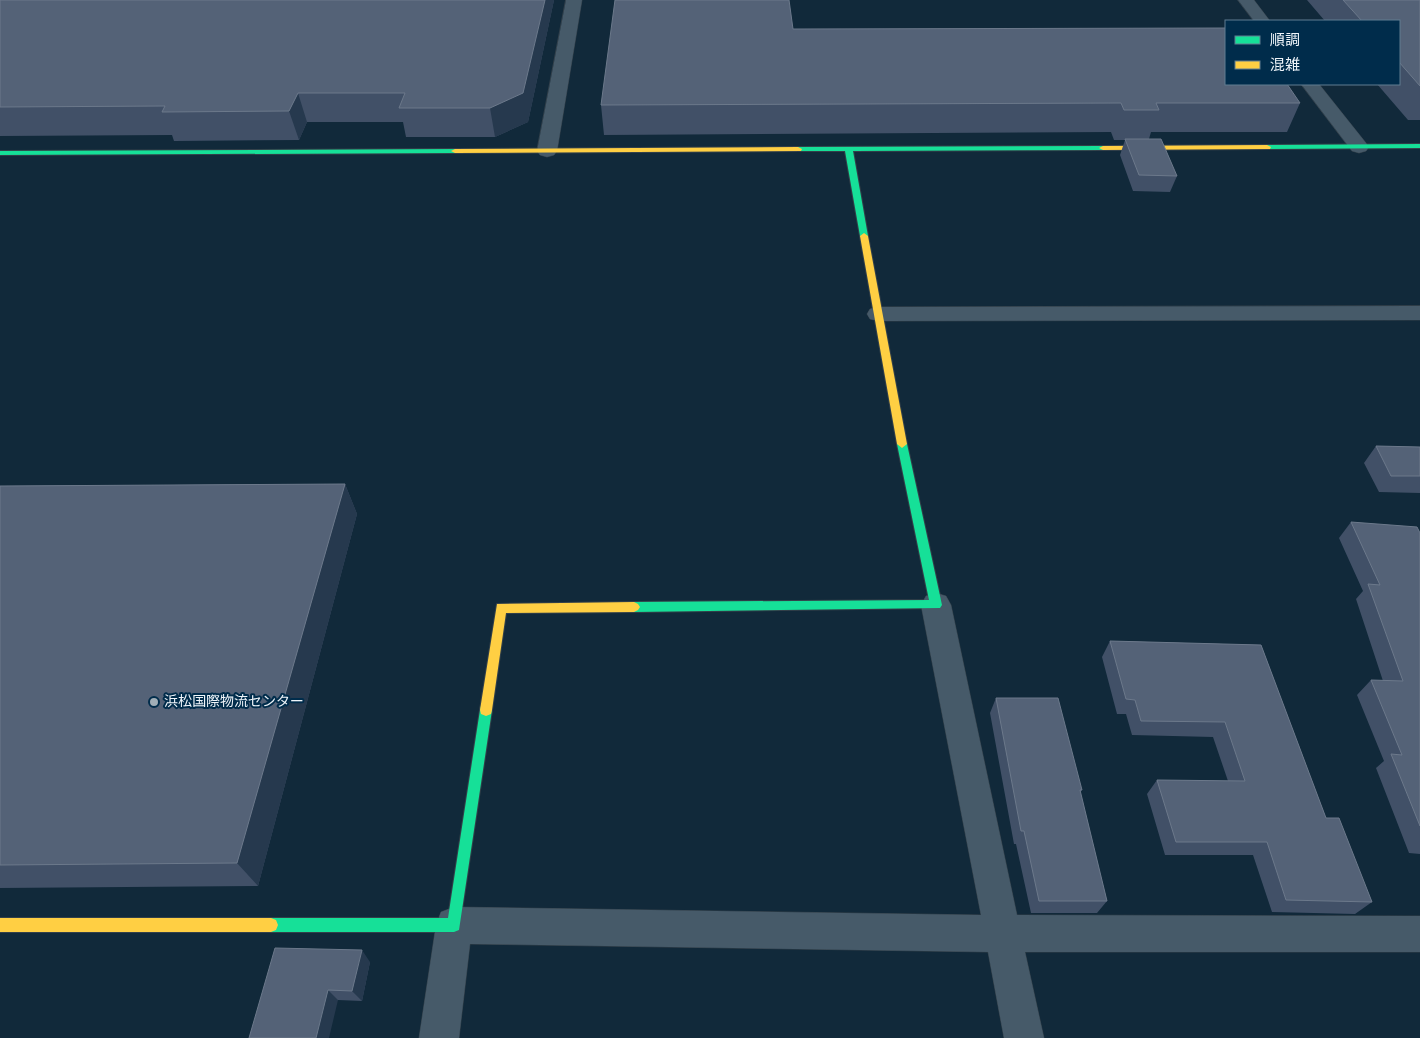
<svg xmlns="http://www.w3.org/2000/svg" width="1420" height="1038" viewBox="0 0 1420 1038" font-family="'Source Sans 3','Noto Sans JP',sans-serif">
<rect width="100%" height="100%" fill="#11293a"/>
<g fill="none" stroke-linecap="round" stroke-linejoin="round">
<defs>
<path id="street" d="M566 0H582L557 151 554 155 547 157 540 155 537 151Z
M1238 0H1254L1270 21H1254Z
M1301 84H1319L1366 143 1369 147 1366 151 1359 153 1352 151Z
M1420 306V320L878 321 870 319 867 314 870 309 878 307Z
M936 593 946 596 951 605 1017 915 1420 916V952H1025L1044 1038H1004L988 952 470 944 459 1038H419L436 925 441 912 454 907 981 915 921 605 926 596Z"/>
<path id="fast" d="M1420 144V148L1267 149 1263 147 1267 145Z
M1103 146 1107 148 1106 150 853 151 868 236 864 239 860 236 845 151H798L794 149 798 147Z
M458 149V153H455L0 155V151Z
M902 440 907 444 942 605 940 608 634 612 630 610 628 607 630 604 634 602 929 600 897 444Z
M486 704 491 706 492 710 459 930 454 932H271L266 930 264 925 266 920 271 918H448L480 710 481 706Z"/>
<path id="slow" d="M1267 145 1271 147 1270 149 1103 150 1099 148 1103 146Z
M798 147 802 149 801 151 455 153 451 151 455 149Z
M864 233 868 236 907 444 902 448 897 444 860 236Z
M634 602 638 604 640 607 638 610 634 612 506 613 492 710 491 714 486 716 481 714 480 710 497 604Z
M0 918H271L276 920 278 925 276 930 271 932H0Z"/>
</defs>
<use href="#street" stroke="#33404a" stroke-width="1"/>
<use href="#fast" stroke="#33404a" stroke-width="2"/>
<use href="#slow" stroke="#33404a" stroke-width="2"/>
<use href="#street" fill="#465a69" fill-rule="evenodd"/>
<use href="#fast" fill="#16e098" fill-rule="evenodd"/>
<use href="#slow" fill="#ffcf43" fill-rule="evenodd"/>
</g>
<path fill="#415067" d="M0 0H554L528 122 495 137H406L403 122H307L299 140 174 141 172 135 0 136Z
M1307 0H1420V120H1408L1377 84H1399V21H1325Z
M793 29 1300 103 1287 132H1151L1149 139 1177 176 1170 192 1133 191 1120 155 1125 140H1114L1111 132 604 135 601 105Z
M1376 446 1420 447V493L1379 492 1364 463Z
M345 484 357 514 258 886 0 888V486Z
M1351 522 1420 533V854L1409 853 1376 768 1384 761 1357 695 1371 680 1383 681 1356 599 1363 591 1339 538Z
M1110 641 1261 645 1326 818 1372 902 1355 914 1272 912 1253 855H1165L1147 794 1157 780 1228 781 1213 737 1132 735 1126 714H1117L1102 657Z
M996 698 1082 790 1080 792 1107 901 1097 913H1031L1016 844H1014L990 713Z
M370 962 362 1001 338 1000 249 1038Z"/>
<path fill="#26394e" d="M545 0H554L528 122 495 137 490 108Z
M298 93 307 122 299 140 289 111Z
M345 484 357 514 258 886 237 863Z
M362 950 370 962 362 1001 352 991Z
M328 990 338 1000 329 1038H316Z"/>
<path fill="#546277" stroke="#6c798b" d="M0 0H545L523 93 490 108H399L405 93H298L289 111 162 112 165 106 0 107Z
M615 0H789L793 29 1226 28V84H1287L1300 103H1156L1159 110H1124L1121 103 601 105Z
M1343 0H1420V86L1399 62V21H1362Z
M1125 139H1161L1177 176 1139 175Z
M1376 446 1420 447V476H1391Z
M345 484 237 863 0 865V486Z
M1351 522 1417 527 1420 533V826L1391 754 1402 755 1371 680 1403 681 1368 584 1380 585Z
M1110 641 1261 645 1326 818H1339L1372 902 1286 900 1267 842H1176L1157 780 1245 781 1225 722 1141 721 1135 700 1126 699Z
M996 698H1058L1082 790H1080L1107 901H1039L1024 831H1021Z
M275 948 362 950 352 991 328 990 316 1038H249Z"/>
<circle fill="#a1aeb7" stroke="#002c4b" stroke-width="2" cx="154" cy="702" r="5"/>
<g text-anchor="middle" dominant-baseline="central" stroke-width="4" stroke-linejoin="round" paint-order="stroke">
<g font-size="14" fill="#eff5fa" stroke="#002c4b" text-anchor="start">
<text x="164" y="702">浜松国際物流センター</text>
</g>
</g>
<rect x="1225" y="20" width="175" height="65" fill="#002c4b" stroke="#607c91"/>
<rect x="1235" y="36" width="25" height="8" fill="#16e098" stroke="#607c91"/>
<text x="1270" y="45" font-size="15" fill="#eff5fa">順調</text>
<rect x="1235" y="61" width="25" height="8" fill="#ffcf43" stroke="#607c91"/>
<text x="1270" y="70" font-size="15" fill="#eff5fa">混雑</text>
</svg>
